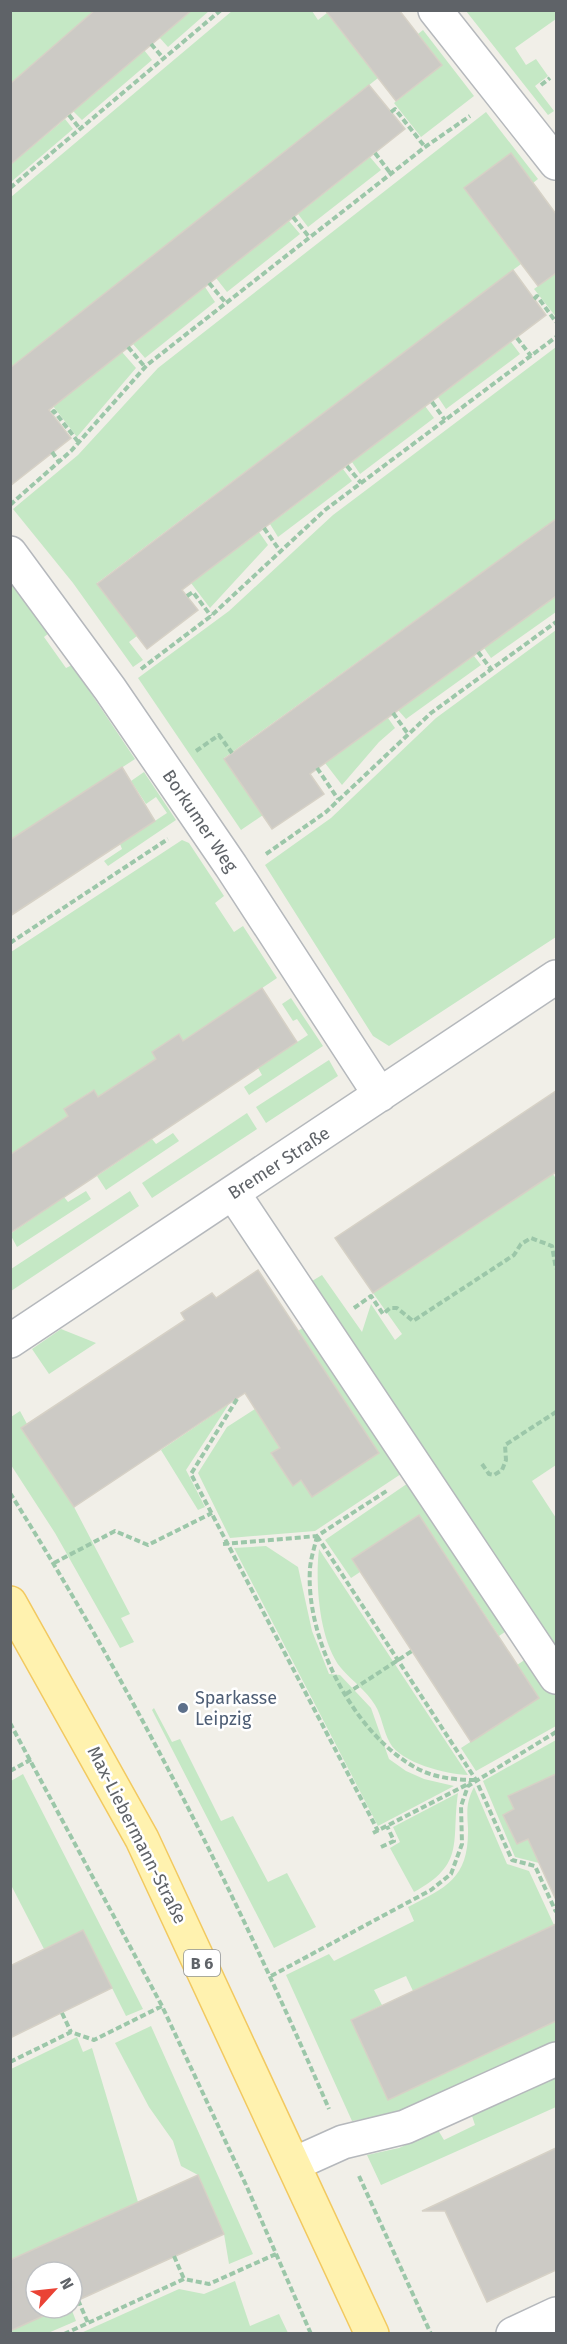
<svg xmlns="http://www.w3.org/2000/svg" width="567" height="2344" viewBox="0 0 567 2344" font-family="'Fira Sans',sans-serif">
<rect width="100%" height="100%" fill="#f1efe8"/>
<path fill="#c5e8c5" d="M11 11H95L11 84Z
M190 11H209L168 47 159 37Z
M232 11H312L318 20 327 13 378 78 11 368V197Z
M466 11H556V19L515 48 526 65 536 59 548 76 535 86 554 111 548 115Z
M423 30 474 96 421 137 394 103 442 65 418 34Z
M144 50 152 60 82 120 73 111Z
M486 112 538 179 533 183 464 188 521 264 97 583 137 636 129 642 143 660 133 667 73 583 13 509 78 455 158 368Z
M65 119 73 129 11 182 10 165Z
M370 157 381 170 308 227 298 214Z
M289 221 300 234 227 292 216 278Z
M556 273V317L534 289Z
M205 287 215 302 145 358 133 344Z
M511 342 520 354 446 409 438 397Z
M556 347V519L224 758 263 815 241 830 138 678 229 611 333 515Z
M122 352 136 368 77 437 53 406Z
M425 406 434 418 360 474 352 462Z
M343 469 352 481 278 537 270 524Z
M259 532 268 545 210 608 191 583Z
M10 582 49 633 44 637 66 668 72 665 135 759 11 840Z
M556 596V612L491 658 484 648Z
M556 630V937L389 1046 373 1036 265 865 331 818 436 718Z
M474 656 481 665 406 719 398 710Z
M388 718 395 728 379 742 342 785 325 763Z
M144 772 176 820 108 866 104 861 122 849 120 844 167 813 156 797 146 804 131 781Z
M182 840 189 843 224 896 215 903 234 932 243 926 277 978 183 1041 179 1035 152 1052 156 1059 98 1097 93 1090 64 1109 68 1116 11 1155V952Z
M291 998 323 1046 249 1095 244 1087 262 1075 258 1068 308 1035 297 1019 293 1021 282 1004Z
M329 1060 338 1076 266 1123 256 1107Z
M247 1113 257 1129 152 1198 142 1183Z
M173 1133 179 1141 106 1190 97 1176 152 1139 156 1144Z
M553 1174 556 1179V1465L532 1481 556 1518V1657L285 1241 312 1281 322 1275 362 1332 371 1304 395 1340 402 1334 373 1293Z
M86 1191 91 1199 17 1247 10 1234 64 1197 68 1202Z
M130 1191 139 1206 11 1291V1269Z
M310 1323 407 1470 315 1531 230 1538 198 1473 227 1427 255 1409 280 1448 271 1454 293 1485 301 1480 312 1496 379 1453 298 1331Z
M61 1329 96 1343 49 1374 32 1349Z
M229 1404 186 1470 205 1507 198 1510 161 1450Z
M20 1411 27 1424 21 1428 74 1507 130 1614 121 1618 134 1642 120 1648 55 1533 11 1465V1417Z
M414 1479 512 1627 499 1636 419 1515 352 1559 360 1572 351 1578 325 1540Z
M266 1546 298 1567 312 1631 329 1674 340 1675 371 1708 389 1759 406 1771 424 1779 454 1786 378 1826 234 1548Z
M319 1549 468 1775C446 1774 401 1763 390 1743 383 1731 382 1716 375 1705 366 1690 352 1681 341 1668 319 1641 315 1582 319 1549Z
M532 1655 556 1692V1726L476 1771 461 1748 538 1698 517 1665Z
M154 1708 172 1742 180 1739 221 1821 233 1816 268 1882 287 1873 316 1927 274 1948 152 1710Z
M556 1740V1774L509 1796 514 1809 503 1815 517 1844 529 1839 539 1863 515 1857 483 1781Z
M23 1774 143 2009 126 2016 83 1930 44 1949 11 1885V1781Z
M474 1787 507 1864 529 1871 554 1925 413 1991 406 1976 374 1990 382 2005 351 2020 388 2100 556 2021V2050L429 2108 352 2121 286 1975 329 1954 334 1961 414 1921 408 1907C447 1887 469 1878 468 1828 467 1812 466 1802 474 1787Z
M458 1793C451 1842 466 1864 414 1892L390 1848 400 1842 393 1827Z
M151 2026 253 2254 229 2264 224 2234 198 2175 181 2166 173 2141 149 2107 115 2043Z
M77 2037 83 2052 92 2048 138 2202 11 2260V2069Z
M556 2073V2107L381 2185 367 2155 399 2148 438 2130 444 2140 475 2125 471 2113Z
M235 2281 250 2326 279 2314 288 2333H81L179 2289 204 2294Z
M61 2308H71L76 2321 48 2333H11L10 2331Z"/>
<path fill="#cccac5" stroke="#d6d1c6" stroke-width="1.5" d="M95 10H192L10 165V84Z
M325 10H399L442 65 396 101Z
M369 85 405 129 49 410 71 438 10 486V368Z
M511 153 556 214V273L538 286 464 188Z
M513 270 546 315 182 590 198 610 147 649 97 584Z
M556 519V596L310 774 324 794 272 829 224 759Z
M122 767 155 821 10 916V840Z
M262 988 297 1042 10 1233V1155L68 1116 64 1109 94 1090 98 1097 156 1059 152 1052 179 1034 183 1041Z
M556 1091V1172L373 1293 335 1238Z
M258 1270 379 1453 312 1497 301 1480 293 1486 271 1453 280 1448 245 1393 74 1507 21 1428 185 1320 181 1313 212 1293 216 1298Z
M419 1515 539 1698 471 1742 352 1559Z
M556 1774V1900L528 1839 517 1844 503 1815 514 1809 508 1796Z
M556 1924V2021L388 2100 351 2020Z
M83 1930 112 1988 10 2038V1966Z
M556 2148V2270L487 2302 445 2211H422Z
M198 2175 224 2234 72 2303V2272H36V2308H61L10 2331V2260Z"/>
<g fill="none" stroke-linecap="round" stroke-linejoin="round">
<defs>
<path id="minor" d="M435 10 556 163
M10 553 110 689 231 866 380 1095
M233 1193 556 1677
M10 1341 556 977
M294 2164 343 2142 405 2127 556 2059
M513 2334 556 2314"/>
<path id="major" d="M10 1603 142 1839 372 2334"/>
</defs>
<use href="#minor" stroke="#b5b8bc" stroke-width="36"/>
<use href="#major" stroke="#f2c960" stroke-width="36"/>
<path stroke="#9cc7a9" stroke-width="4" stroke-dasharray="6 3" stroke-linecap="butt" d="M151 44 164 59
M541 85 550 78
M391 112 395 109 425 147
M69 115 80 129
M375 153 391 174
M10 188 221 10
M293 217 310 238
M209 283 226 303
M534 299 537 296 556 322
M517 338 531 356
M128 347 145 367
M432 402 445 420
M52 413 54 411 79 443
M52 452 59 462
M347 466 361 483
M10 505 71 451 147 365 425 147 470 116
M264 528 280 551
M187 596 193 592 211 616
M478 652 491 669
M141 669 211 616 325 510 556 337
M393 713 408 734
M196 751 219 735 232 753
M317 768 338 799
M266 854 326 812 431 713 556 622
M10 943 168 839
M354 1308 371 1296 383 1314 390 1308H397L413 1321 514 1255 521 1244 531 1238 552 1246 556 1269
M237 1399 191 1474 378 1831
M482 1464 489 1474 494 1475 502 1470 506 1460 505 1445 556 1412
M10 1493C134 1690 237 1896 329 2109
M317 1536 476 1780 512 1860 535 1866 556 1912
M317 1536C315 1546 311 1557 310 1568 305 1639 354 1735 418 1769 436 1778 456 1780 476 1780
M223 1544 317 1536 388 1490
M54 1563 115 1531 148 1545 212 1513
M346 1694 412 1651
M10 1723 162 2006 246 2185 311 2334
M10 1771 32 1759
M373 1833 470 1783
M381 1847 394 1841 387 1826
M10 1951V1955
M271 1976 431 1890 451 1874 462 1844 461 1806 468 1786 556 1732
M62 2013 71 2032
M10 2062 71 2032 94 2040 162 2006
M359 2176 431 2334
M174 2256 184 2279
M78 2300 88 2323
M64 2334 184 2279 209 2284 276 2254"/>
<use href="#minor" stroke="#fff" stroke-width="33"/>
<use href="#major" stroke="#fff2af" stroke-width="33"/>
</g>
<circle fill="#5c6f8a" stroke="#fff" stroke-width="2" cx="183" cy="1708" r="6"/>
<g text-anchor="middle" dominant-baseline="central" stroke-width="5" stroke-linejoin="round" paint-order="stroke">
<rect fill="#fff" stroke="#8f9295" stroke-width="1.5" x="184" y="1950" width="36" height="26" rx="4.5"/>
<g font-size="16" font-weight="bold" fill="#5f6368">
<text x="202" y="1963">B 6</text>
</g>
<g font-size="18" fill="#5f6368" stroke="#fff">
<text transform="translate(200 821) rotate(56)">Borkumer Weg</text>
<text transform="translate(279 1163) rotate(-33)">Bremer Straße</text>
<text transform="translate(137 1835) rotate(63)">Max-Liebermann-Straße</text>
</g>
<g font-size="18" fill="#4e5e75" stroke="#fff" text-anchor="start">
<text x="195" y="1698">Sparkasse<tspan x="195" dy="21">Leipzig</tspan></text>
</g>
</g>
<rect width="567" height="2344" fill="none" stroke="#5f6368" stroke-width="24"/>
<g transform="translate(54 2290) rotate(63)"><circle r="28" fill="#ffffff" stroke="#bfc1c3" stroke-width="1.5"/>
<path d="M0-4.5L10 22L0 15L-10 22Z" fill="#ea4335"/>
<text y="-9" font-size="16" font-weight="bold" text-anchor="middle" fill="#5f6368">N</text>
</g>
</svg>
